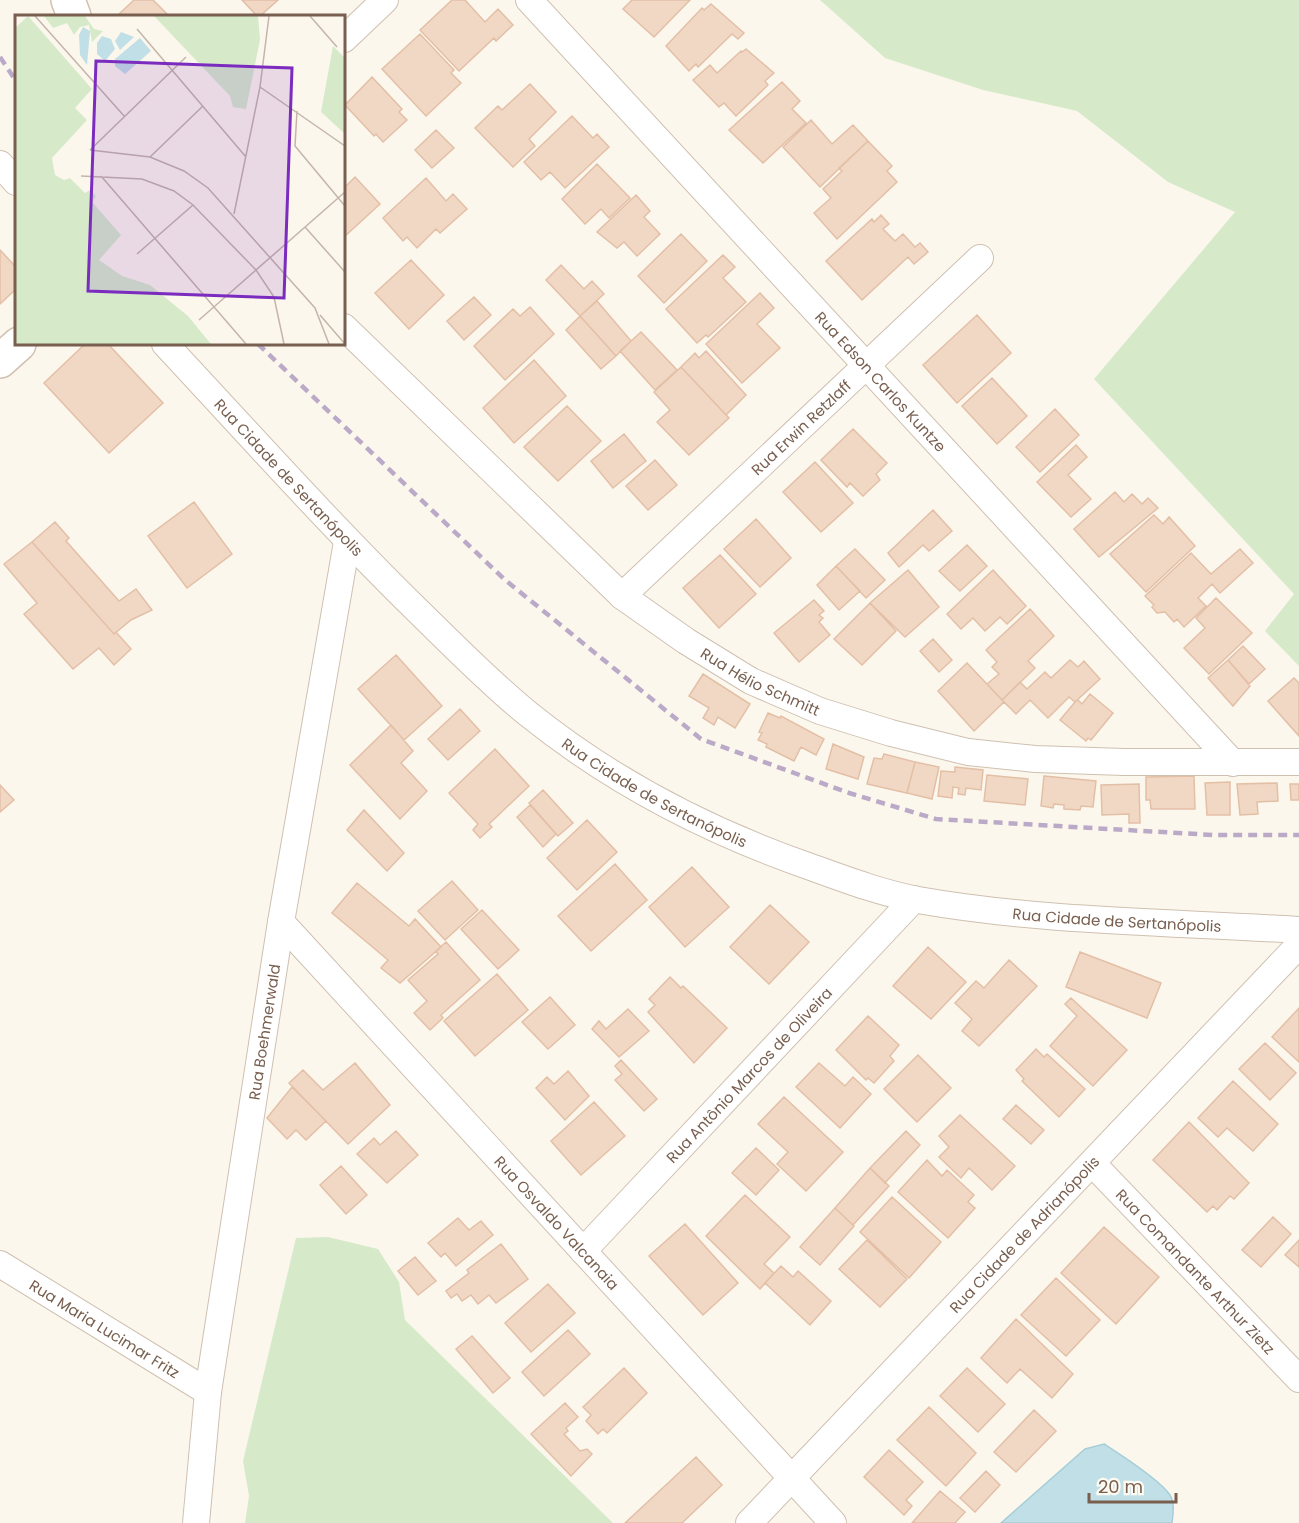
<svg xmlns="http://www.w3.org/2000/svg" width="1299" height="1523" viewBox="0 0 1299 1523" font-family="Poppins,sans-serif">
<rect width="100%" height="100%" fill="#fcf7ed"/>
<path fill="#d6eaca" d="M820 0H1299V666L1265 631 1294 594 1094 379 1235 212 1168 182 1077 111 983 90 885 58Z
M328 1237 378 1249 399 1282 405 1320 613 1523H245L249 1496 243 1461 296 1238Z"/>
<path fill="#c1dfe6" stroke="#a7ced8" stroke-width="1.5" d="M1104 1444C1121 1455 1159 1479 1170 1495 1175 1503 1173 1514 1172 1523H1001L1085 1449Z"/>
<path fill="#f1d8c5" stroke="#e3bfa6" stroke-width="1.5" d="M134 0H153L169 16H117Z
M242 0H278L260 16H257Z
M452 0H465L485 22 498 9 513 25 496 41 494 38 459 71 420 30Z
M632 0H690L654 37 623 9Z
M711 4 744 33 738 39 732 34 698 67 696 64 689 71 666 46 702 8 704 10Z
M420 34 454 70 451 73 461 83 426 116 382 69Z
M746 49 774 73 765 81 768 85 736 116 724 103 719 107 693 80 710 65 717 73 741 51 742 52Z
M372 77 402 109 399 112 407 120 383 142 376 134 374 136 345 105Z
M782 82 800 101 792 109 806 123 763 163 729 130Z
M530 84 556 112 529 139 535 146 513 167 475 128 498 106 502 110Z
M572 116 593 138 597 134 609 147 565 188 550 172 541 180 524 162Z
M811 120 832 144 853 125 868 141 820 187 783 147Z
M436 130 454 148 432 168 415 150Z
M868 141 892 166 887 171 897 182 837 239 814 213 831 198 823 189 842 171 839 168Z
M597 164 630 198 609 218 601 209 585 224 562 199Z
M355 177 380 204 344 237V188Z
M426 178 446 201 453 194 467 209 440 233 436 229 417 248 407 237 403 241 383 218Z
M636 195 650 211 644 217 660 234 637 256 624 242 617 248 597 232Z
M881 215 889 224 883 229 895 241 903 234 915 247 920 243 928 252 914 264 908 257 862 300 826 261 872 219 874 222Z
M681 234 707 261 664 303 638 276Z
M0 250 16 267V289L0 304Z
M723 255 735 267 723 278 746 302 708 337 706 335 697 343 666 309Z
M411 260 444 295 409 329 375 293Z
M561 265 584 289 592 281 604 294 580 316 546 280Z
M760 293 774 308 757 324 780 348 742 383 706 344Z
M474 297 491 315 464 340 447 321Z
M597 301 631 341 616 356 580 316Z
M530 307 554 334 505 380 474 346 513 309 520 316Z
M977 315 1011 353 957 403 923 365Z
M580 316 616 356 601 369 566 330Z
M641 332 677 370 655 390 620 351Z
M85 344H108L163 403 109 453 44 383Z
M706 351 746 395 726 415 681 367 695 353 699 358Z
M534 360 566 396 514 443 483 408Z
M681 367 729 418 689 455 657 422 670 410 654 392Z
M992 378 1027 416 997 444 962 406Z
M567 406 601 441 558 481 524 447Z
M1055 409 1079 435 1040 472 1016 447Z
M853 429 887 463 876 474 880 480 863 496 850 483 847 487 821 460Z
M624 434 646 461 613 488 591 461Z
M1076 445 1087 457 1068 475 1091 499 1071 517 1037 482Z
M655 460 677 485 648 510 626 486Z
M815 462 853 503 821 532 783 492Z
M1115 492 1124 502 1132 494 1142 504 1148 498 1158 508 1099 557 1074 529Z
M194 502 232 554 187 588 148 536Z
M933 510 952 531 929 551 923 545 899 567 888 553Z
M1154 515 1163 524 1169 517 1195 546 1146 592 1110 554Z
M756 519 791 558 760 587 724 549Z
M55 522 69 538 66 541 119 601 136 589 152 610 131 620 114 634 32 542Z
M32 542 114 634 116 632 131 649 114 665 99 648 73 669 24 614 37 603 4 564Z
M967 545 987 566 960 591 939 571Z
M855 549 885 580 866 598 836 566Z
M1240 549 1253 563 1220 593 1212 584 1198 598 1206 606 1184 627 1177 619 1174 622 1165 612 1157 613 1152 607 1154 605 1145 596 1191 553 1211 574Z
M720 555 756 594 719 628 683 588Z
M836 566 860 591 839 610 817 585Z
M908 570 939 607 905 637 870 603Z
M993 570 1026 606 1007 624 1000 617 985 631 973 618 961 629 947 614Z
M1216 598 1252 633 1209 674 1184 648 1205 628 1196 618Z
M814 600 824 611 819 615 823 618 819 622 830 635 799 662 774 633Z
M870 603 896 631 862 665 834 639Z
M1030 609 1054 636 1028 661 1035 668 1002 700 987 684 999 674 992 667 997 662 986 650Z
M933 639 952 660 939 672 920 651Z
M1243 646 1265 669 1249 684 1228 660Z
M396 655 442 706 404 740 358 689Z
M1070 660 1078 667 1084 661 1100 679 1075 702 1069 697 1048 718 1030 700 1016 714 1002 700 1020 682 1027 689 1045 672 1051 678Z
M1228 660 1250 686 1233 706 1208 678Z
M967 663 1004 702 974 731 938 691Z
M703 674 750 704 735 728 718 717 714 725 703 718 709 708 689 696Z
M1294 678 1299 683V736L1268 701Z
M1090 694 1113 713 1091 740 1088 738 1086 741 1060 720 1075 702 1078 700 1082 704Z
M460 709 480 731 448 760 428 739Z
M768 713 780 718 781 716 824 739 816 755 801 747 794 761 766 747 767 744 758 740 762 733 759 732Z
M391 725 413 751 401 763 427 791 400 819 350 765Z
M833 744 864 757 858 779 826 769Z
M495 749 529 786 489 824 492 827 480 838 473 830 478 824 449 793Z
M884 754 915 762 907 793 867 784 874 758 882 759Z
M915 762 939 767 932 799 907 793Z
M955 767 983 770 981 790 966 788 965 795 958 794 959 788 953 787 952 798 938 796 941 771 955 772Z
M987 775 1028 779 1025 805 984 801Z
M1044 776 1096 781 1093 807 1081 806 1080 810 1064 809V805L1054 804 1053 808 1041 806Z
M1194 776 1195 809H1151L1150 800H1146V777Z
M1230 782V815H1207L1205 783Z
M1277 783 1278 801 1257 802 1258 814 1240 815 1237 784Z
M1139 784 1140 823H1129V814L1102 815 1101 785Z
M1290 784H1299V800H1291Z
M0 785 14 800 0 812Z
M543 790 573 823 558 836 529 803Z
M530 805 556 834 543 847 517 817Z
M364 810 404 853 387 871 347 830Z
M587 820 617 852 577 890 547 858Z
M615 864 647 900 591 951 558 916Z
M692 867 729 907 685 947 649 907Z
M452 881 478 910 445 940 418 911Z
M357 883 409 926 415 919 441 947 400 983 381 968 388 960 332 913Z
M770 905 809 942 769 984 730 947Z
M482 910 519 950 498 969 461 929Z
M446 942 480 980 441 1015 443 1018 430 1030 414 1013 427 1001 408 980 438 954 436 951Z
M928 947 966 982 931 1019 893 986Z
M1080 952 1161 983 1147 1018 1066 987Z
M1009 960 1037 986 979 1046 962 1031 972 1019 955 1003 976 981 984 988Z
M497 974 528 1010 475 1056 444 1021Z
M670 977 681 988 683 986 727 1028 694 1063 648 1012 655 1005 649 999Z
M550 997 575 1025 548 1049 522 1022Z
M1071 998 1127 1050 1093 1086 1050 1046 1077 1016 1065 1004Z
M1299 1008V1062L1272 1037Z
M628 1009 649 1031 619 1057 592 1029 599 1021 606 1029Z
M868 1016 899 1045 890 1056 894 1061 874 1083 868 1078 866 1080 836 1050Z
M1265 1043 1296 1073 1270 1100 1239 1069Z
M1036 1049 1044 1057 1047 1054 1085 1089 1059 1117 1022 1081 1024 1079 1016 1070Z
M918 1055 951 1088 917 1122 884 1089Z
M621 1060 657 1099 644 1111 615 1080 622 1074 615 1066Z
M355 1063 390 1105 348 1144 289 1083 303 1070 323 1090Z
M819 1063 845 1086 853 1077 871 1094 840 1128 796 1087Z
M568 1071 589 1096 565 1120 536 1088 547 1077 554 1084Z
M1233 1081 1278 1124 1253 1151 1227 1128 1218 1137 1198 1118Z
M292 1087 326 1121 306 1140 296 1130 287 1139 267 1118Z
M784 1097 843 1152 806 1191 777 1164 788 1152 758 1124Z
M594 1102 625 1136 581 1175 551 1141Z
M1016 1105 1044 1130 1031 1144 1003 1119Z
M960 1115 1015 1166 992 1190 969 1168 961 1178 939 1157 949 1147 939 1136Z
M1189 1122 1249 1183 1234 1199 1230 1196 1217 1210 1213 1206 1207 1212 1153 1160Z
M396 1131 418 1155 387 1183 357 1154 374 1138 380 1145Z
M906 1131 920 1145 885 1183 870 1168Z
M756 1148 779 1170 756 1195 732 1173Z
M927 1160 942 1176 947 1170 974 1195 968 1202 975 1208 948 1238 898 1192Z
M341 1166 367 1195 346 1214 320 1185Z
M870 1168 889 1186 853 1225 835 1208Z
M745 1195 790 1237 764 1264 774 1273 760 1289 706 1236Z
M892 1197 941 1242 909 1278 860 1232Z
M835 1208 854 1226 820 1265 800 1247Z
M1273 1217 1291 1234 1261 1267 1242 1250Z
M458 1218 469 1230 481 1221 493 1235 456 1266 445 1253 441 1257 428 1243Z
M685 1224 738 1283 703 1315 649 1256Z
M1104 1227 1159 1277 1116 1324 1061 1273Z
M867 1240 907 1279 880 1307 839 1269Z
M1299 1240V1267L1285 1255Z
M501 1244 528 1279 496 1303 489 1295 478 1304 471 1295 462 1301 457 1294 451 1298 446 1291 469 1273 467 1270Z
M415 1257 436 1281 418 1295 398 1271Z
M781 1266 793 1277 798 1271 831 1301 810 1325 765 1283Z
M1056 1278 1100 1320 1066 1356 1021 1315Z
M548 1284 575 1313 531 1352 505 1323Z
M1016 1319 1073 1374 1052 1398 1020 1369 1007 1383 981 1358Z
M568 1330 590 1354 544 1396 522 1372Z
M472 1336 510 1378 493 1393 456 1349Z
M624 1368 647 1393 607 1433 603 1429 598 1434 586 1421 591 1415 583 1407Z
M967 1368 1005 1404 978 1432 940 1396Z
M565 1403 578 1417 566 1428 568 1431 564 1434 580 1451 587 1449 592 1454 571 1476 531 1434Z
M929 1407 976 1453 946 1486 897 1440Z
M1034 1410 1056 1431 1016 1472 994 1452Z
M889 1450 923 1482 906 1500 912 1506 904 1515 864 1477Z
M696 1457 722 1485 682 1523H625Z
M986 1471 1000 1485 975 1512 960 1498Z
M940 1491 965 1512 955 1523H912Z"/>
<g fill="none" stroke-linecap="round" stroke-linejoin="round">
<defs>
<g id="street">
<path id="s1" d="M529 0 1233 763"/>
<path d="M344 39 385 0"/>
<path d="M0 164 16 182"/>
<path id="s2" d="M344 327 622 596 686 641 751 681 820 711 891 733 968 752 1035 759 1124 762H1299"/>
<path id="s3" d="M165 344C249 434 331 526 419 612 454 646 489 682 527 713 610 780 708 831 808 866 844 879 881 893 918 900 1043 922 1173 922 1299 930"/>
<path id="s4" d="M622 596 980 258"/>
<path id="s5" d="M281 922 833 1523"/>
<path id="s6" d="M1092 1163 1299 1379"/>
<path id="s7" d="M583 1251 914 899"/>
<path id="s8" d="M0 1264 208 1392"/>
<path id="s9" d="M196 1523 208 1392 281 922 347 542"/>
<path id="s10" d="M749 1523 1299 945"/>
</g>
<path id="secondary" d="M68 0 74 16
M0 361 19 344"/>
</defs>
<use href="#street" stroke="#cfc0b1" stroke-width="28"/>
<use href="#secondary" stroke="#d2c0af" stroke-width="36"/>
<use href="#street" stroke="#fff" stroke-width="26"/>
<use href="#secondary" stroke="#fff" stroke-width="33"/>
<path stroke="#bba9c8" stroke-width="4.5" stroke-dasharray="9 6" stroke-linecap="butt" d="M0 57 16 81
M258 344 504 579 701 739 849 793 936 819 1213 835H1299"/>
</g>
<g text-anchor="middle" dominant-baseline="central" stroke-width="4.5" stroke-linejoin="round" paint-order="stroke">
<g font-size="15" fill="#785f4f" stroke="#fefbf3">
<text stroke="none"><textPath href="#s1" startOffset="519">Rua Edson Carlos Kuntze</textPath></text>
<text stroke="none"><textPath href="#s4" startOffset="246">Rua Erwin Retzlaff</textPath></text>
<text stroke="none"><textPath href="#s3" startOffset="182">Rua Cidade de Sertanópolis</textPath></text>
<text stroke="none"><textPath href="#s2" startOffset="550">Rua Hélio Schmitt</textPath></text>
<text stroke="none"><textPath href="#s3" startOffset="668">Rua Cidade de Sertanópolis</textPath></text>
<text stroke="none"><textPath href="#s3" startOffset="1154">Rua Cidade de Sertanópolis</textPath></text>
<text stroke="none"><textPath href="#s9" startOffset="496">Rua Boehmerwald</textPath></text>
<text stroke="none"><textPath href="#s7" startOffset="242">Rua Antônio Marcos de Oliveira</textPath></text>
<text stroke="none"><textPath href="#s5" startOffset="408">Rua Osvaldo Valcanaia</textPath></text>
<text stroke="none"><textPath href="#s10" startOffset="399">Rua Cidade de Adrianópolis</textPath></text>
<text stroke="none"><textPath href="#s6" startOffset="150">Rua Comandante Arthur Zietz</textPath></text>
<text stroke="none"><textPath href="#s8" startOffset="123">Rua Maria Lucimar Fritz</textPath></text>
</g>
</g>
<g transform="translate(15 15)">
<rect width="330" height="330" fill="#fcf7ed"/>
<path d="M13 1 77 74 60 93 72 105 37 143 40 160 49 165 55 163 70 178 75 175 81 181 77 187 106 220 84 245 107 261 135 270 173 301 196 329H0V13ZM29 1H70L79 14 88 16 77 27 74 10 65 12 59 20 52 8 38 13ZM139 1H243L245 25 231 94 218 92 215 81ZM318 31 330 43V119L306 97Z" fill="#d6eaca"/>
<path d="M68 12 75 16 72 50 65 40 64 20ZM106 17 119 22 105 35 100 26ZM87 21 96 24 100 34 90 46 82 39V28ZM125 23 136 36 110 59 100 51V44Z" fill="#c1dfe6"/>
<path fill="none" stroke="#c3b5a9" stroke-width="1.5" d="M20 1 110 102M295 1 322 32M122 14 231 142M245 72 330 131M282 96 280 131 330 191M75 135 135 142 169 156 193 173 300 293 314 329M75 135 171 42M135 142 188 91M66 161 127 164 159 176 178 190 241 255 184 305M86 161 231 329M219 199 245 72 254 1M290 212 330 257M122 239 178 190M305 300 330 329M269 329 259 282 241 255 330 177"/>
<path fill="#7b2cbf" fill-opacity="0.15" stroke="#7b2cbf" stroke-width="3" d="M81 46 277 53 269 283 73 276Z"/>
<rect width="330" height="330" fill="none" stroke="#785f4f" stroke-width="3"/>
</g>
<path d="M1089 1493v9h87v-9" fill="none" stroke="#785f4f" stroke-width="3"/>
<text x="1098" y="1493" font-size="18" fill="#785f4f" stroke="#fefbf3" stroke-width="4.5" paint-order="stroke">20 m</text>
</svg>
